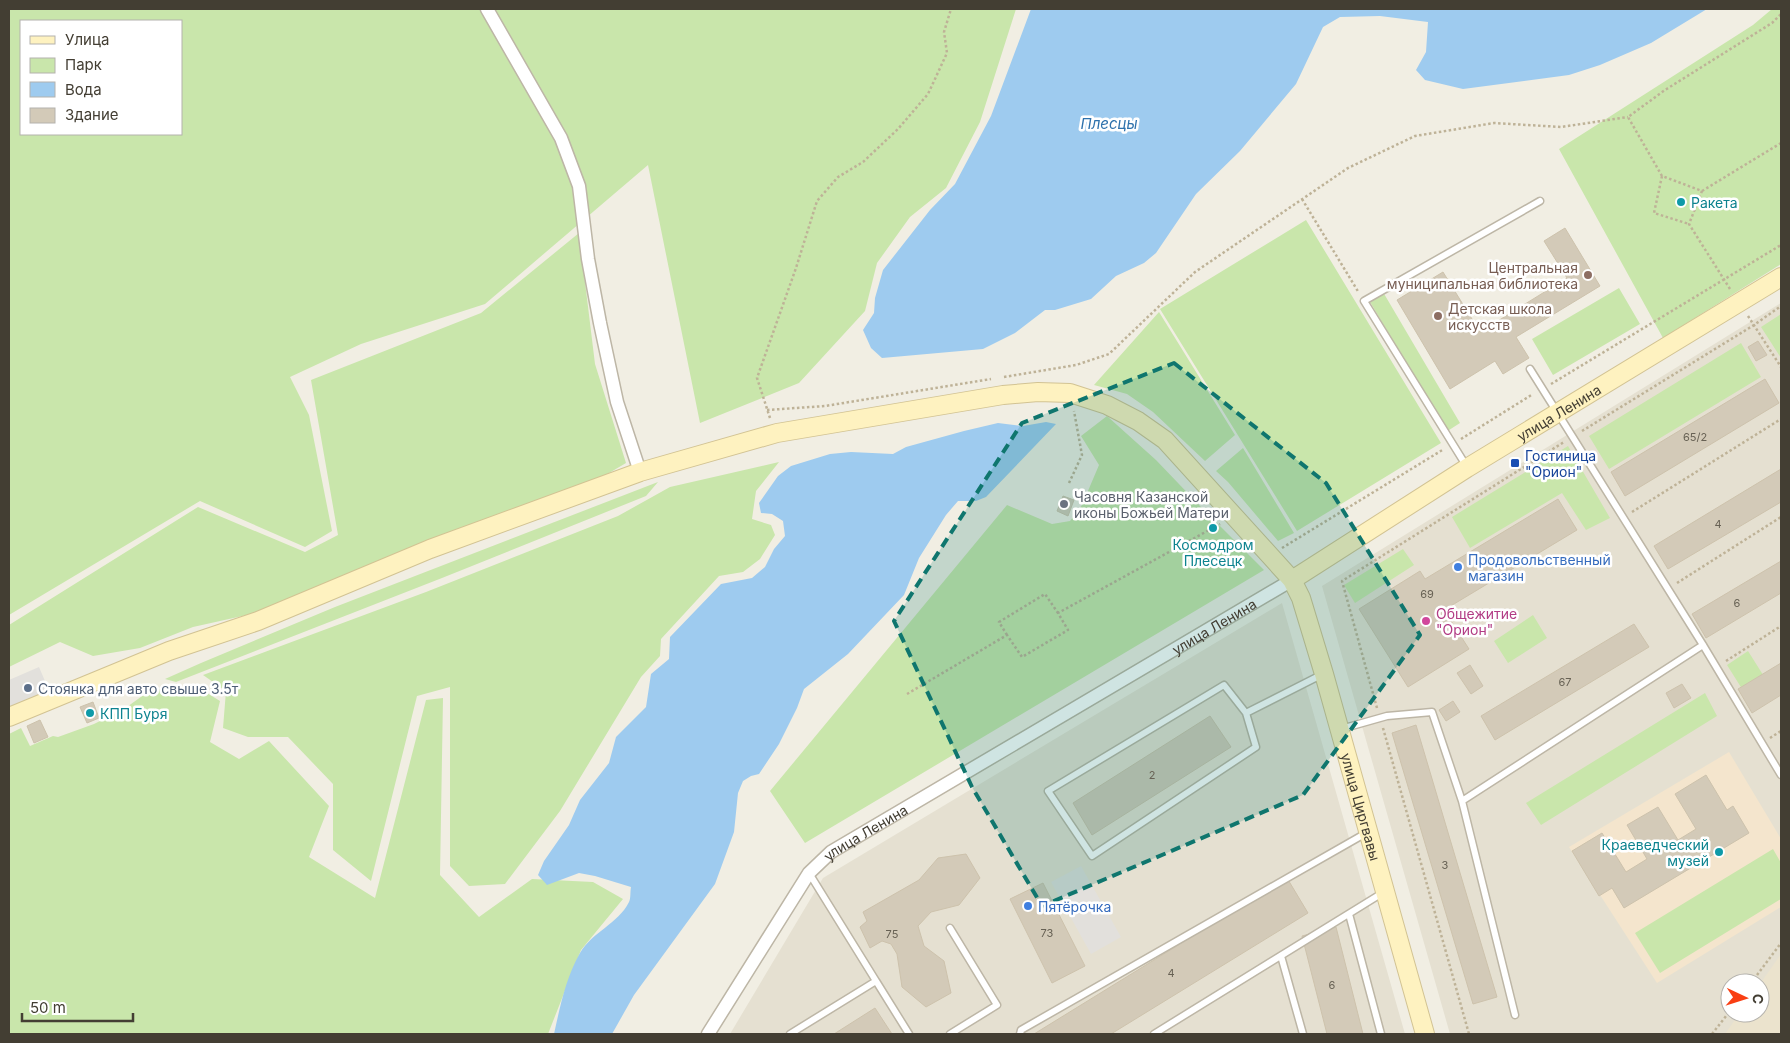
<svg xmlns="http://www.w3.org/2000/svg" width="1790" height="1043" viewBox="0 0 1790 1043" font-family="Inter,sans-serif">
<rect width="100%" height="100%" fill="#f1eee3"/>
<path fill="#e5e0d1" fill-rule="evenodd" d="M1781 303V1034H1450L1322 586ZM1730 983H1760V1013H1730Z
M1282 603 1405 1034H730L823 878Z"/>
<path fill="#f4e5cd" d="M1729 752 1781 839V907L1657 983 1569 847Z"/>
<path fill="#ebe3cd" d="M1781 954V1034H1725L1740 1013H1760V984Z"/>
<path fill="#c9e6ab" fill-rule="evenodd" d="M9 9H1016L980 122 946 188 910 217 877 263 865 311 799 383 700 423 648 165 485 304 361 344 290 377 309 415 332 531 305 547 200 501 9 615ZM21 21H181V134H21Z
M1772 9H1781V264L1663 338 1559 149 1753 25Z
M1306 220 1441 443 1297 531 1160 309Z
M579 233 595 364 626 463 604 476 260 612 193 627 140 648 93 656 60 642 9 667V625L198 507 305 552 338 535 311 380 481 313Z
M1619 288 1640 324 1553 375 1532 339Z
M1383 292 1460 423 1446 432 1369 300Z
M1159 312 1235 435 1205 461 1153 412 1127 394 1094 385Z
M1781 314V358L1761 327Z
M1741 343 1761 377 1609 469 1589 436Z
M1107 416 1156 460 1201 507 1264 570 805 843 770 791 1007 505 1052 524 1070 521 1082 505 1099 465 1081 436Z
M1568 446 1610 518 1586 530 1562 493 1470 548 1452 517Z
M1243 448 1294 533 1278 541 1228 482 1216 471Z
M779 462 756 491 752 519 771 525 775 535 760 559 743 572 719 576 661 639 660 656 641 677 560 811 505 884 469 886 450 866V687L417 696 371 881 333 850V784L288 737H248L223 728 226 691 203 675 426 592 618 516 670 487Z
M658 482 646 496 442 578 176 682 165 679 201 663 335 607Z
M1403 549 1414 565 1355 603 1344 585Z
M1533 615 1547 638 1508 663 1494 641Z
M1748 651 1765 678 1744 692 1727 665Z
M152 689 202 690 220 701 210 742 239 759 269 741 329 806 309 857 375 898 426 700 443 698 440 875 479 917 532 879 593 882 623 899 581 950 548 1034H9V734L21 728 30 746 53 736 58 737 94 724 124 709Z
M1705 693 1717 716 1541 825 1526 803Z
M1773 849 1781 863V899L1660 973 1635 933Z"/>
<path fill="#e2e0dc" d="M39 667 51 695 9 714V680Z
M1081 866 1121 937 1091 954 1051 882Z"/>
<path fill="#9ecbef" d="M1031 9H1707L1651 43 1600 65 1569 75 1463 89 1425 80 1416 70 1426 52 1428 22 1380 16 1340 17 1323 27 1296 84 1240 151 1196 194 1156 253 1144 263 1116 276 1091 299 1055 310H1045L1015 333 983 349 882 358 871 348 863 330 874 313 875 298 883 270 930 210 955 184 991 116Z
M1046 422 1056 424 986 497 976 501H958L946 515 919 558 904 595 848 654 804 689 797 708 779 744 759 774 751 776 743 781 738 793 734 832 715 884 634 995 612 1034H554C560 1007 566 977 580 953 592 932 618 924 629 902 631 898 630 892 631 887L595 876 579 873 547 885 538 875 544 861 569 825 580 800 609 763 616 737 646 707 651 674 669 659 670 637 721 584 752 578 765 567 774 549 785 536 783 521 772 514 761 513 759 503 778 476 791 466 830 454 851 452 893 454 906 447 964 431 998 423 1023 426Z"/>
<path fill="#d3cab8" stroke="#cdc2ac" d="M1565 228 1600 286 1516 337 1529 358 1503 374 1495 361 1450 389 1397 300 1443 272 1480 332 1567 278 1544 241Z
M1758 341 1767 355 1756 361 1748 347Z
M1765 379 1779 403 1625 496 1611 472Z
M1781 469V502L1668 569 1654 546Z
M1063 496 1074 500 1068 516 1057 511Z
M1558 499 1577 530 1444 610 1469 649 1408 687 1359 609 1420 571 1425 579Z
M1781 561V593L1706 638 1692 614Z
M1634 624 1649 647 1495 740 1481 716Z
M1781 663V695L1752 713 1738 689Z
M1470 665 1483 686 1471 694 1457 673Z
M1682 684 1691 698 1674 708 1666 693Z
M1453 701 1460 712 1446 721 1439 710Z
M93 702 99 718 87 723 80 707Z
M1210 716 1231 747 1092 835 1073 803Z
M40 720 48 737 34 743 27 726Z
M1416 725 1497 997 1473 1004 1392 733Z
M1706 775 1727 810 1733 806 1749 833 1624 908 1612 888 1599 896 1572 851 1602 833 1626 872 1647 859 1627 825 1658 807 1678 840 1696 829 1675 794Z
M966 854 980 878 959 905 931 912 918 926 924 946 944 961 951 993 926 1007 902 987 897 954 891 944 882 941 870 948 860 927 867 921 863 912 919 880 938 858Z
M1287 878 1308 913 1111 1034H1034Z
M1043 883 1085 966 1052 983 1010 899Z
M1336 927 1363 1034H1327L1302 936Z
M875 1008 892 1034H834Z"/>
<g fill="none" stroke-linecap="round" stroke-linejoin="round">
<defs>
<path id="lane" d="M1530 369 1703 645 1781 775
M1467 467 1364 301 1540 201
M1246 713 1256 747 1092 856 1048 791 1224 685 1246 713 1323 674
M1341 729 1387 716 1432 712 1462 801 1703 645
M1462 801 1515 1015
M809 873 876 981
M1349 914 1381 1034
M950 928 997 1005 950 1034
M1281 956 1303 1034
M790 1034 876 981 909 1034
M1020 1034 1021 1030 1368 832
M1154 1034 1384 892"/>
<g id="street">
<path d="M487 9 561 138 579 186 588 259 600 323 617 402 640 472"/>
<path id="s1" d="M708 1034 809 873 831 852 1292 580"/>
</g>
<g id="secondary">
<path id="s2" d="M1292 580 1467 468 1781 277"/>
<path id="s3" d="M9 717 169 651 258 621 430 549 640 472 777 433 1003 395 1038 392 1070 393 1107 405 1138 421 1165 440 1292 580 1301 598 1324 674 1425 1034"/>
</g>
</defs>
<use href="#lane" stroke="#bdb6a6" stroke-width="9"/>
<use href="#street" stroke="#bdb6a6" stroke-width="15"/>
<use href="#secondary" stroke="#d2c393" stroke-width="20"/>
<path stroke="#beb297" stroke-width="2.5" stroke-dasharray="2.5 2.5" stroke-linecap="butt" d="M1662 176 1654 213 1689 224
M1702 191 1781 143
M1302 199 1359 293
M1730 289 1689 224 1702 191 1662 176 1628 117 1665 90 1772 23 1781 14
M1748 316 1781 367
M1004 377 1076 365 1109 354 1195 272 1348 168 1415 136 1494 123 1561 127 1628 117
M1551 384 1781 245
M767 410 825 406 991 379
M770 418 757 378 796 268 817 201 838 177 863 162 898 129 928 94 947 53 944 32 951 9
M1582 431 1754 325 1781 306
M1461 439 1533 394
M1069 483 1082 455 1074 411
M1632 512 1781 419
M1282 548 1444 449
M1677 583 1781 517
M1007 635 999 622 1045 594 1058 613
M1726 661 1781 626
M907 694 1007 635 1022 657 1068 630 1058 613 1220 524
M1377 708 1342 581 1564 442
M1383 728 1469 1034
M1770 738 1781 731
M1751 983 1781 943
M1712 1034 1730 1011"/>
<use href="#lane" stroke="#fff" stroke-width="6"/>
<use href="#street" stroke="#fff" stroke-width="12"/>
<use href="#secondary" stroke="#fef2c0" stroke-width="18"/>
</g>
<path fill="#0f766e" fill-opacity="0.2" stroke="#0f766e" stroke-width="4" stroke-dasharray="10 6" stroke-linejoin="round" d="M1174 363 1326 483 1420 635 1303 795 1042 906 972 787 894 621 1022 423Z"/>
<g fill="#0f9aa8" stroke="#fff" stroke-width="2">
<circle cx="1681" cy="202" r="5"/>
<circle cx="1213" cy="528" r="5"/>
<circle cx="90" cy="713" r="5"/>
<circle cx="1719" cy="852" r="5"/>
</g>
<g fill="#8d6e63" stroke="#fff" stroke-width="2">
<circle cx="1588" cy="275" r="5"/>
<circle cx="1438" cy="316" r="5"/>
</g>
<rect fill="#1a4fb4" stroke="#fff" stroke-width="2" x="1510" y="458" width="10" height="10" rx="2.5"/>
<circle fill="#6b7280" stroke="#fff" stroke-width="2" cx="1064" cy="504" r="5"/>
<g fill="#3f7fe0" stroke="#fff" stroke-width="2">
<circle cx="1458" cy="567" r="5"/>
<circle cx="1028" cy="906" r="5"/>
</g>
<circle fill="#d1479c" stroke="#fff" stroke-width="2" cx="1426" cy="621" r="5"/>
<circle fill="#5c6f8a" stroke="#fff" stroke-width="2" cx="28" cy="688" r="5"/>
<g text-anchor="middle" dominant-baseline="central" stroke-width="5" stroke-linejoin="round" paint-order="stroke">
<g font-size="11" fill="#676154">
<text x="1695" y="437">65/2</text>
<text x="1718" y="524">4</text>
<text x="1427" y="594">69</text>
<text x="1737" y="603">6</text>
<text x="1565" y="682">67</text>
<text x="1152" y="775">2</text>
<text x="1445" y="865">3</text>
<text x="1047" y="933">73</text>
<text x="892" y="934">75</text>
<text x="1171" y="973">4</text>
<text x="1332" y="985">6</text>
</g>
<g font-size="14" fill="#0d838f" stroke="#fff" text-anchor="start">
<text x="1691" y="202">Ракета</text>
<text x="1213" y="544" text-anchor="middle">Космодром<tspan x="1213" dy="16">Плесецк</tspan></text>
<text x="100" y="713">КПП Буря</text>
<text x="1709" y="844" text-anchor="end">Краеведческий<tspan x="1709" dy="16">музей</tspan></text>
</g>
<g font-size="14" fill="#785e54" stroke="#fff" text-anchor="end">
<text x="1578" y="267">Центральная<tspan x="1578" dy="16">муниципальная библиотека</tspan></text>
<text x="1448" y="308" text-anchor="start">Детская школа<tspan x="1448" dy="16">искусств</tspan></text>
</g>
<g font-size="14" fill="#433e33" stroke="#fff">
<text stroke="none"><textPath href="#s2" startOffset="315">улица Ленина</textPath></text>
<text stroke="none"><textPath href="#s1" startOffset="665">улица Ленина</textPath></text>
<text stroke="none"><textPath href="#s3" startOffset="1649">улица Циргвавы</textPath></text>
<text stroke="none"><textPath href="#s1" startOffset="260">улица Ленина</textPath></text>
</g>
<g font-size="14" fill="#164399" stroke="#fff" text-anchor="start">
<text x="1525" y="455">Гостиница<tspan x="1525" dy="16">"Орион"</tspan></text>
</g>
<g font-size="14" fill="#5b616d" stroke="#fff" text-anchor="start">
<text x="1074" y="496">Часовня Казанской<tspan x="1074" dy="16">иконы Божьей Матери</tspan></text>
</g>
<g font-size="14" fill="#366cbe" stroke="#fff" text-anchor="start">
<text x="1468" y="559">Продовольственный<tspan x="1468" dy="16">магазин</tspan></text>
<text x="1038" y="906">Пятёрочка</text>
</g>
<g font-size="14" fill="#b23c85" stroke="#fff" text-anchor="start">
<text x="1436" y="613">Общежитие<tspan x="1436" dy="16">"Орион"</tspan></text>
</g>
<g font-size="14" fill="#4e5e75" stroke="#fff" text-anchor="start">
<text x="38" y="688">Стоянка для авто свыше 3.5т</text>
</g>
<g font-size="15" font-style="italic" fill="#2e72ad" stroke="#fff">
<text x="1109" y="123">Плесцы</text>
</g>
</g>
<rect width="1790" height="1043" fill="none" stroke="#433e33" stroke-width="20"/>
<rect x="20" y="20" width="162" height="115" fill="#ffffff" stroke="#b4b2ad"/>
<rect x="30" y="36" width="25" height="8" fill="#fef2c0" stroke="#b4b2ad"/>
<text x="65" y="45" font-size="15" fill="#433e33">Улица</text>
<rect x="30" y="58" width="25" height="15" fill="#c9e6ab" stroke="#b4b2ad"/>
<text x="65" y="70" font-size="15" fill="#433e33">Парк</text>
<rect x="30" y="82" width="25" height="15" fill="#9ecbef" stroke="#b4b2ad"/>
<text x="65" y="95" font-size="15" fill="#433e33">Вода</text>
<rect x="30" y="108" width="25" height="15" fill="#d3cab8" stroke="#b4b2ad"/>
<text x="65" y="120" font-size="15" fill="#433e33">Здание</text>
<g transform="translate(1745 998) rotate(94)"><circle r="24" fill="#ffffff" stroke="#b4b2ad"/>
<path d="M0-4L9 19L0 12L-9 19Z" fill="#f93f13"/>
<text y="-8" font-size="14" font-weight="bold" text-anchor="middle" fill="#433e33">С</text>
</g>
<path d="M22 1013v8h111v-8" fill="none" stroke="#433e33" stroke-width="2.5"/>
<text x="30" y="1013" font-size="15" fill="#433e33" stroke="#ffffff" stroke-width="4" paint-order="stroke">50 m</text>
</svg>
